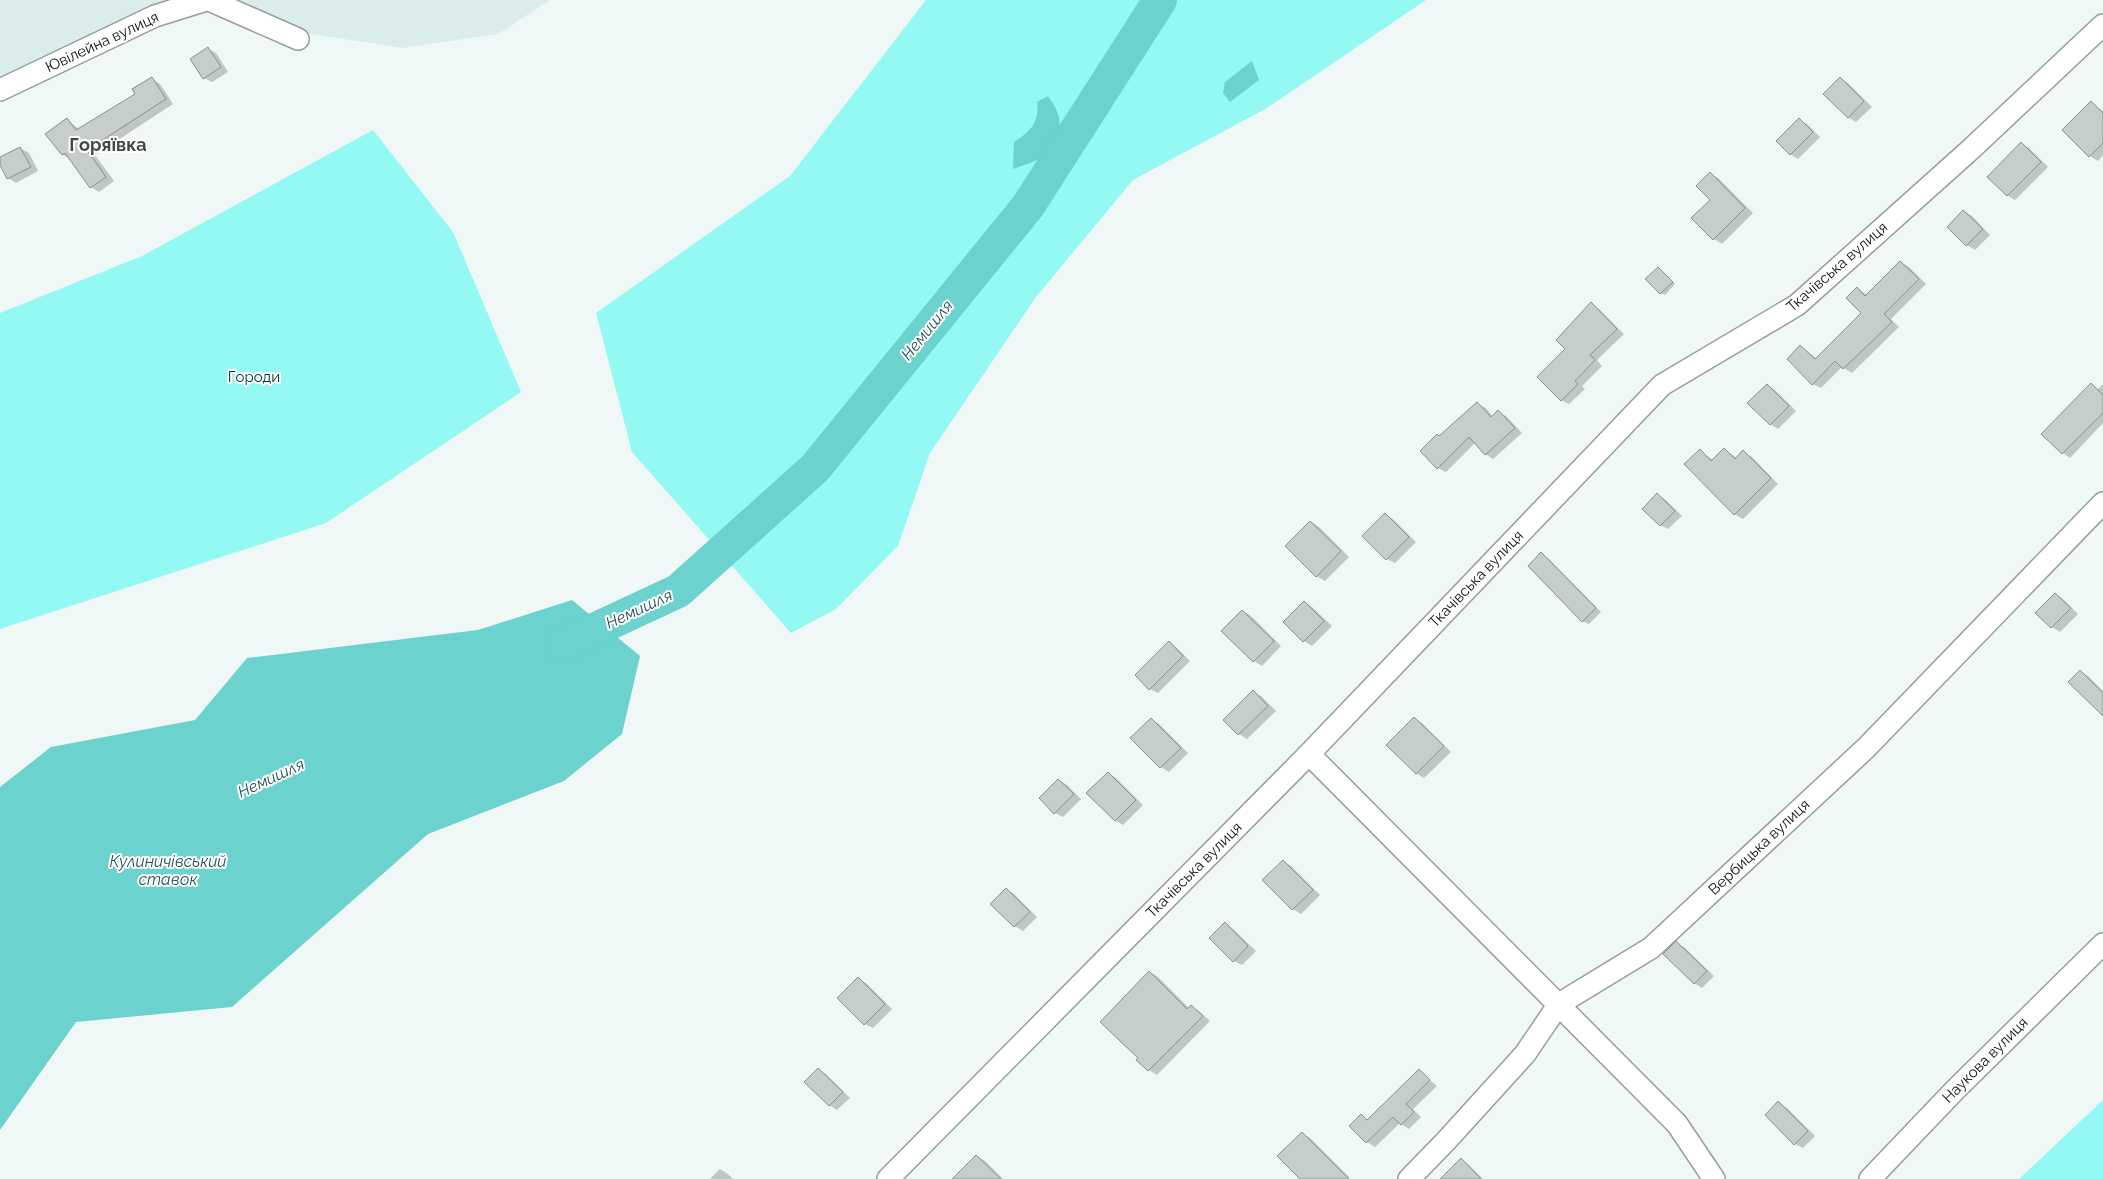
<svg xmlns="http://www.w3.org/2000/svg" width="2103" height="1179" viewBox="0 0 2103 1179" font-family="Raleway,sans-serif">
<rect width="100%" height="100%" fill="#eff8f7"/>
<path fill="#dbedeb" d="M0 0H190L0 86Z
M221 0H550L498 34 403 48 298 32Z"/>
<path fill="#94f8f3" d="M926 0H1426L1267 108 1133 180 1036 297 930 453 898 546 836 609 791 633 632 452 596 313 790 176Z
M373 130 453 232 521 392 326 523 0 629V313L142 256Z
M2103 1100V1179H2019Z"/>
<path fill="#6bd2ce" d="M1252 61 1259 80 1230 102 1223 93 1225 82Z
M1048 96C1066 122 1060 127 1051 155L1013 169 1014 142C1030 132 1040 122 1037 102Z
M572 600 640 656 622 734 564 781 428 834 232 1007 76 1022 0 1130V787L51 747 195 720 247 658 478 630Z"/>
<path fill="#0003" d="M208 49 216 53 228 72 212 82 204 78Z
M152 79 160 84 173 104 95 155 114 181 99 192 91 187 72 160 63 155 67 120 79 129 137 95Z
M1840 79 1848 83 1872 107 1856 122 1848 117Z
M2091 102 2103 111V155L2098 161 2090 156Z
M1799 120 1807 124 1820 137 1798 159 1790 154Z
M2021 144 2029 148 2048 167 2015 200 2007 195Z
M20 148 29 153 38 171 16 183 8 178 0 159Z
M1710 174 1718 178 1753 213 1722 244 1714 239Z
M1964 211 1972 216 1990 235 1975 250 1967 245 1948 227Z
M1900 262 1909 267 1926 284 1891 319 1899 327 1852 373 1842 367 1821 388 1813 384 1801 346 1817 359 1863 313 1857 289 1867 295Z
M1658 268 1675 284 1665 295 1661 293Z
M1591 304 1599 309 1624 334 1597 360 1602 366 1582 386 1585 389 1569 404 1561 400 1567 349Z
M2103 384V423L2070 458 2063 453 2092 385 2098 389Z
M1767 385 1775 390 1796 411 1778 429 1770 424Z
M1478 404 1486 408 1493 417 1498 412 1506 416 1522 433 1493 459 1485 454 1475 443 1446 472 1438 468 1440 437Z
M1724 449 1737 458 1743 452 1752 457 1778 484 1743 519 1734 514 1700 451 1713 460Z
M1658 495 1666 500 1682 516 1668 529 1660 525Z
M1385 515 1393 519 1416 542 1395 563 1387 559Z
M1311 522 1319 527 1349 557 1325 581 1316 576Z
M1541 554 1548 558 1601 612 1589 624 1582 621Z
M2055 594 2063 599 2078 614 2060 632 2052 627 2037 613Z
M1304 602 1312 607 1332 626 1312 646 1304 641 1284 622Z
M1243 611 1251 616 1281 646 1262 666 1254 661 1223 631Z
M1169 643 1177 648 1190 661 1158 693 1150 689Z
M2080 672 2088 676 2103 691V712Z
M1253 692 1261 696 1276 711 1247 739 1239 734 1225 720Z
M1151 719 1159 724 1188 753 1169 772 1161 767 1132 738Z
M1414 719 1422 723 1451 752 1424 778 1416 773Z
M1108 773 1116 778 1143 805 1123 825 1115 820Z
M1059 780 1067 785 1081 799 1063 817 1055 813Z
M1283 861 1291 866 1320 895 1301 914 1293 909 1264 880Z
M1006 889 1014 894 1037 917 1023 931 1015 926 992 904Z
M1225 924 1233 929 1256 951 1242 965 1234 961Z
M1677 943 1685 948 1714 976 1702 988 1694 983Z
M1150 972 1158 977 1189 1008 1191 1006 1199 1011 1210 1021 1157 1075 1149 1070Z
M858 979 866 983 892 1009 873 1028 865 1024Z
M818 1070 826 1074 850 1098 837 1110 829 1105Z
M1419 1071 1437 1086 1413 1109 1421 1117 1409 1129 1400 1123 1375 1147 1367 1142 1351 1126 1361 1116 1369 1120Z
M1779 1103 1787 1108 1815 1136 1803 1148 1795 1144Z
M1302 1133 1310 1138 1350 1178 1302 1179Z
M977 1156 985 1161 1003 1179H961Z
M1461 1160 1469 1165 1483 1179H1442Z
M720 1169 728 1174 733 1179H710Z"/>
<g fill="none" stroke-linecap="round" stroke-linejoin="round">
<path stroke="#6bd2ce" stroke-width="34" d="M562 645 678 591 815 468 1028 206 1160 0"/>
</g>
<path fill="#c6cecd" stroke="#889090" d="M208 47 221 67 203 79 190 59Z
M152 77 166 99 87 150 106 177 90 188 65 153 62 155 45 134 67 118 76 130 135 94 132 89Z
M1840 77 1864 101 1848 118 1823 94Z
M2091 101 2103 113V143L2089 157 2062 130Z
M1799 118 1813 132 1790 155 1776 141Z
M2021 142 2041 162 2007 196 1987 177Z
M20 147 31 167 7 179 0 165V157Z
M1710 172 1745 208 1713 240 1691 218 1710 200 1696 186Z
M1963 210 1983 229 1966 246 1947 227Z
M1900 261 1919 279 1884 314 1892 322 1843 369 1835 361 1812 385 1787 359 1800 345 1815 359 1861 313 1846 298 1857 287 1865 296Z
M1658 267 1673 282 1660 294 1645 279Z
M1591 302 1617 329 1590 355 1595 360 1575 381 1578 384 1561 401 1537 377 1565 349 1556 340Z
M2091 383 2103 395V413L2062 454 2041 434Z
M1767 384 1789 406 1770 425 1747 403Z
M1477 402 1491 417 1498 410 1515 428 1485 455 1469 437 1437 469 1420 451 1437 434 1439 436Z
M1724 448 1735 459 1743 450 1771 478 1734 515 1684 464 1700 449 1711 461Z
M1657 493 1675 511 1660 526 1642 509Z
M1385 513 1409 537 1386 560 1362 536Z
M1310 521 1341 551 1316 577 1285 546Z
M1541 552 1596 608 1582 622 1528 566Z
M2055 593 2071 608 2051 628 2035 613Z
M1304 601 1324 621 1303 642 1283 622Z
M1242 610 1274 641 1253 662 1221 631Z
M1169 641 1183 656 1149 690 1135 675Z
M2080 670 2103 693V716L2068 682Z
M1253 690 1268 706 1238 735 1223 720Z
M1414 717 1444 746 1416 774 1386 745Z
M1151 718 1181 748 1160 768 1130 738Z
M1108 772 1136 800 1115 821 1086 793Z
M1058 779 1074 794 1054 814 1039 798Z
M1283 860 1313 890 1292 910 1262 880Z
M1006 888 1030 912 1014 927 990 904Z
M1225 922 1248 946 1233 962 1209 938Z
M1676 941 1707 971 1694 984 1663 954Z
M1149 971 1187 1009 1191 1005 1203 1016 1148 1071 1136 1060 1138 1058 1100 1022Z
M858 977 885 1004 864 1025 837 998Z
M818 1068 843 1092 829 1106 804 1082Z
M1419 1069 1430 1080 1406 1104 1414 1112 1401 1125 1393 1117 1366 1143 1349 1126 1361 1114 1367 1120Z
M1778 1101 1808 1131 1794 1145 1765 1115Z
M1302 1132 1349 1179H1300L1277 1156Z
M976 1155 1001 1179H952Z
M1461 1158 1481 1179H1440Z"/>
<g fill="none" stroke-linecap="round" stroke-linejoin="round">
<defs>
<path id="minor" d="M209 0 298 39
M0 90 155 16 206 0
M1309 754 1677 1124 1714 1179
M888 1179 1309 754 1662 385 1797 305 1970 150 2103 25
M1409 1179 1446 1141 1525 1054 1559 1004 1651 948 1866 748 2103 503
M1870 1179 1955 1090 2103 944"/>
</defs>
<use href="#minor" stroke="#969e9d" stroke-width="24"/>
<use href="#minor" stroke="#fff" stroke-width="21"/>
</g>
<g text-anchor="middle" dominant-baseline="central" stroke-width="4" stroke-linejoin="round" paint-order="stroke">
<g font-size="15" fill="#0f1212" stroke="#fff">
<text transform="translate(102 42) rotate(-25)">Ювілейна вулиця</text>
<text transform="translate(1837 267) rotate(-41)">Ткачівська вулиця</text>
<text transform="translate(1476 579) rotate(-46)">Ткачівська вулиця</text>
<text transform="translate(1759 847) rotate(-43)">Вербицька вулиця</text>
<text transform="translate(1194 870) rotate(-45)">Ткачівська вулиця</text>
<text transform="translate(1985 1060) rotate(-45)">Наукова вулиця</text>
</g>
<g font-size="15" fill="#023635" stroke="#fff">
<text x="254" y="377">Городи</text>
</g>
<g font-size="16" font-style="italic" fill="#245250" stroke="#fff">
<text transform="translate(927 330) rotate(-51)">Немишля</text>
<text transform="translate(639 609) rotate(-25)">Немишля</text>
<text transform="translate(271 778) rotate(-25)">Немишля</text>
<text x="168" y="861">Кулиничівський<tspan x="168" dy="18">ставок</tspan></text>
</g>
<g font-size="18" font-weight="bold" fill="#414847" stroke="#fff">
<text x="108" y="144">Горяївка</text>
</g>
</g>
</svg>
